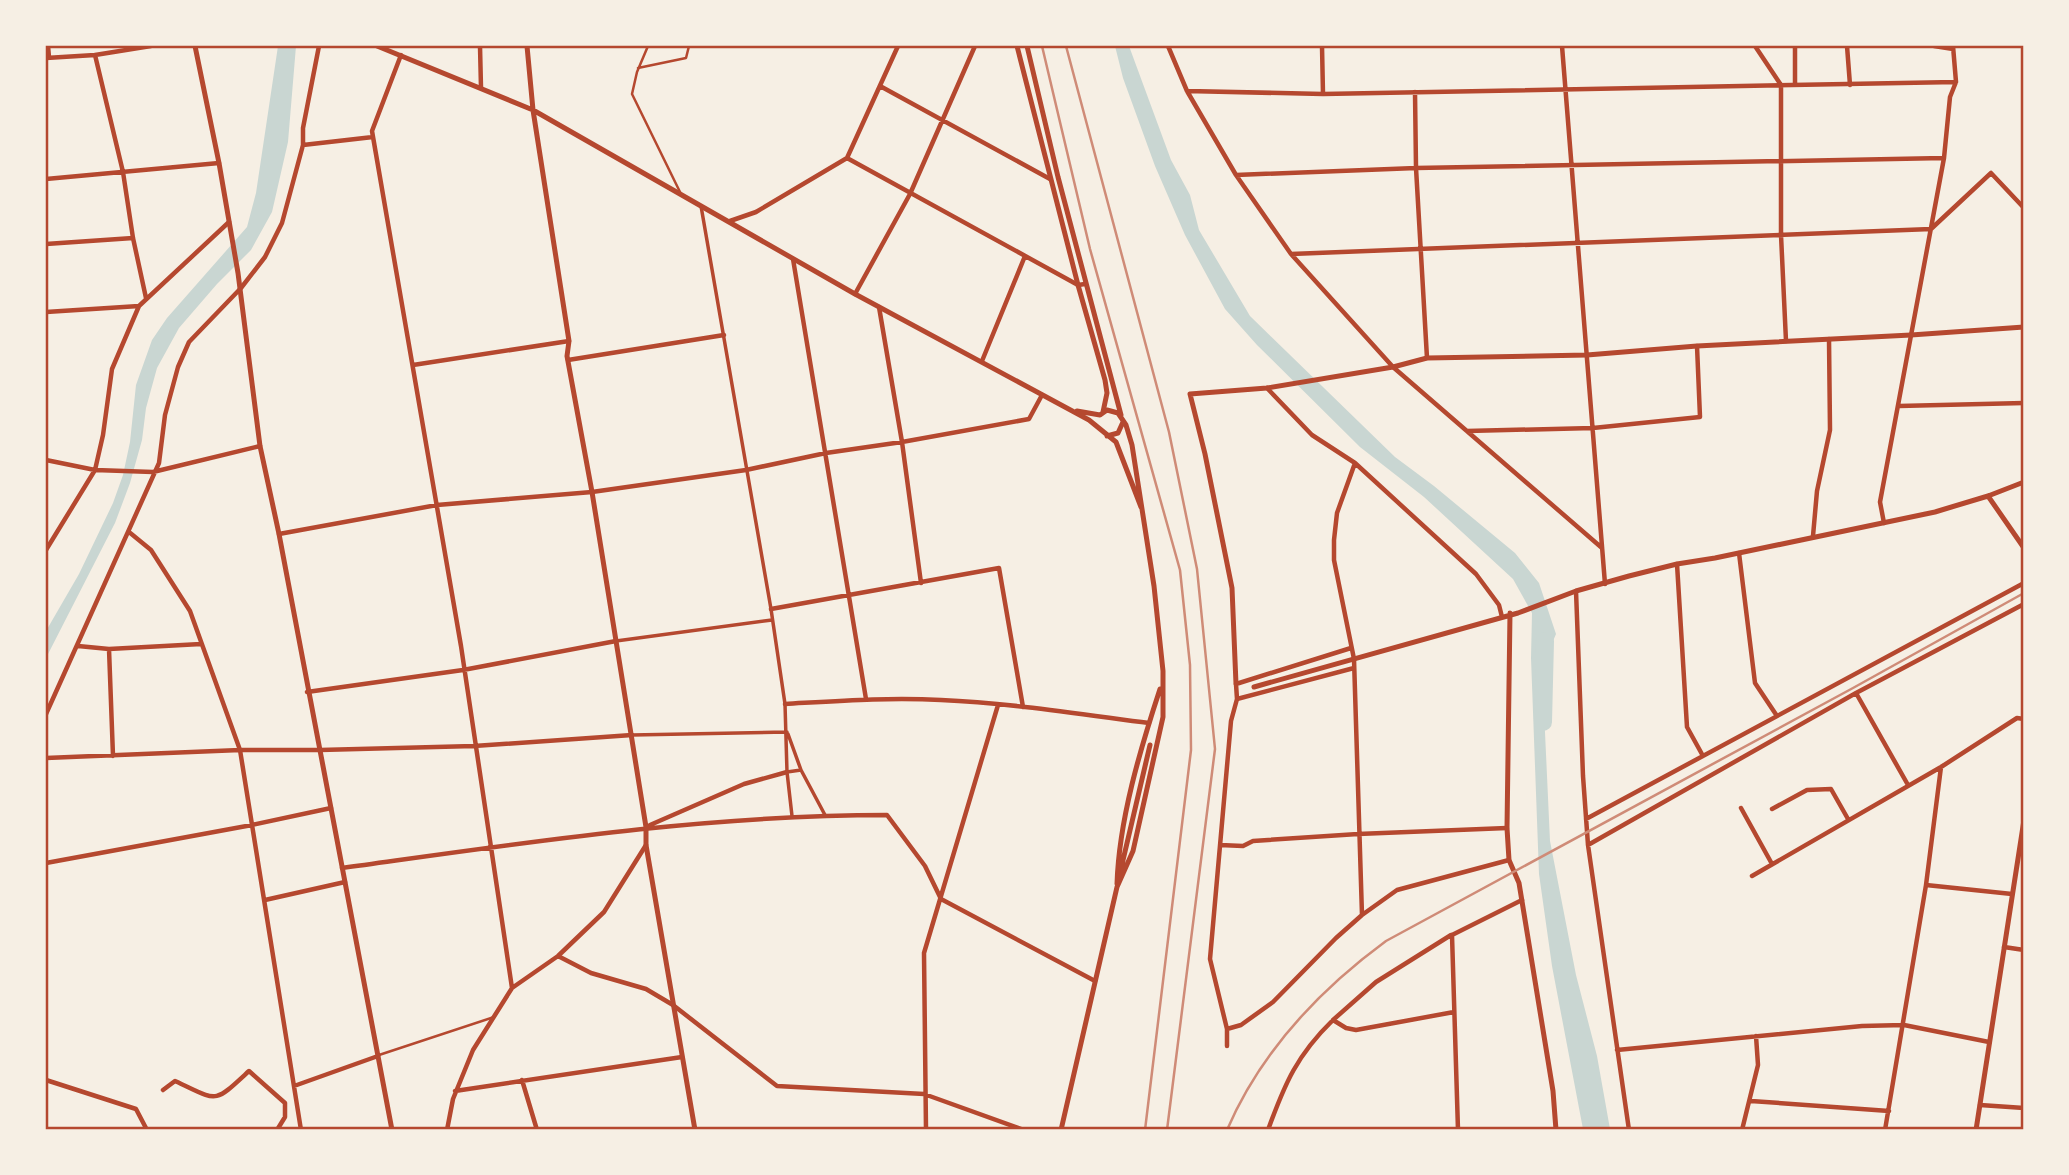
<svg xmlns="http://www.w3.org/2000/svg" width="2069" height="1175" viewBox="0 0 2069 1175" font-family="Roboto,sans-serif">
<rect width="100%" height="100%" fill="#f6efe4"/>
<path fill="#c9d6d2" d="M278 46H296L288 142 272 212 251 250 217 284 179 328 157 368 146 408 142 440 130 483 115 523 46 658V631L79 574 113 503 123 475 130 442 136 385 152 340 167 318 247 227 256 193Z
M1115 46H1129L1171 160 1190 195 1199 230 1250 316 1395 457 1434 486 1515 553 1539 583 1556 634 1542 667 1550 841 1576 975 1597 1056 1610 1129H1583L1552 966 1539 874 1531 658 1532 613 1513 579 1424 497 1360 447 1257 345 1225 309 1185 235 1155 166 1123 78Z"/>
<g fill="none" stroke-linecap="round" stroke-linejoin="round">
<path stroke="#c9d6d2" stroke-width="18" d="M1543 722 1545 641"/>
<path stroke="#b5482f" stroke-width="2.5" d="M648 46 637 72 632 94 680 192
M638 68 686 58 689 46
M379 1055 494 1017"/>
<path stroke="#b5482f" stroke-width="3.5" d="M701 206 771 609 785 704 787 772 792 816
M616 641 772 620
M788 734 801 770 825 815
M632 735 787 732
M787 772 801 770"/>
<path stroke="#b5482f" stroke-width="4.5" d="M48 46 49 57
M480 46 481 88
M1168 46 1187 91 1236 175 1291 254 1393 367 1602 548
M1322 46 1323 94
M1562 46 1605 584
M1755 46 1781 85V235L1786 341
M1795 46V85
M1847 46 1850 85
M1934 46 1953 49
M95 55 123 172 133 238 146 298
M401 55 372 131 461 646 512 988
M46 58 95 55 151 46
M880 86 1050 179
M1187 91 1323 94 1956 82
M1415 92 1416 168 1427 358
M303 145 373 137
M847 158 1078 285 1085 284
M1236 175 1416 168 1944 158
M46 179 219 163
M730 221 756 212 847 158 898 46
M46 244 133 238
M1291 254 1931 229 1991 173 2024 208
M793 259 866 699
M855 294 910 194 975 46
M879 307 902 442 921 583
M46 312 139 306
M568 360 724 335
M982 361 1025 256
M413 365 569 341
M1267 388 1312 435 1355 463 1476 574 1499 605 1502 617
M1899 406 2024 403
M1467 431 1593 428 1700 417 1697 346
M46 460 95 470 153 472 260 446
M1355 463 1337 513 1334 540V560L1354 659 1362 915
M1884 523 1880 502 1944 158 1950 97 1956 82 1953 46
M129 532 151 550 190 611 240 750 301 1130
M279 534 437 505 592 492 746 470 826 453 902 442 1029 419 1042 395
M1813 536 1817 491 1830 430 1829 339
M46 550 95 470 103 435 112 369 139 306 229 222
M1739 553 1755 683 1777 716
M1677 564 1687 727 1703 756
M1576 591 1583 776 1588 845 1629 1130
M771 609 999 568 1023 707
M78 646 109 649 201 644
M109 649 113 756
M307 692 463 670 616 641
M1856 693 1908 785
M1237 699 1354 668
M785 704C837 701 889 697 941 700 1010 703 1080 714 1149 723
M46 714 159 463 165 415 178 367 189 342 241 288 265 257 282 223 303 145V128L319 46
M46 758 240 750H320L474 746 632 735
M1741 808 1772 864
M1772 809 1807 790 1831 789 1848 819
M1586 819 2024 583
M650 825 744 784 787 772
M1220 845 1243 846 1253 841 1358 834 1507 828
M1588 845 1856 693 2024 604
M46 863 252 825 331 808
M342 868C523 843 703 815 887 815L925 866 941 899 1095 981
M1752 876 1941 767 2017 718 2024 719
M1926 885 2012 894
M265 900 345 882
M2004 947 2024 950
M558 956 591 973 646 989 673 1005 777 1086 924 1094 1024 1130
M1333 1020 1376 982 1451 935
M1227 1029 1241 1025 1273 1002 1336 938 1362 915 1397 890 1509 860
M1227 1046V1029L1210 959 1231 721 1237 699 1236 684 1351 648
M1617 1050 1862 1026 1904 1025 1989 1042
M46 1080 136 1109 147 1130
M522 1080 537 1130
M294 1086 378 1056
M163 1090 175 1081C219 1101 212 1105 249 1071L285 1103V1117L277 1130
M455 1091 682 1057
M1751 1101 1889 1111
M1980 1105 2024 1108
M447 1130 453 1099 473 1050 512 988 558 956 604 912 646 845
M926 1130 924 953 998 705
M1268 1130C1285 1083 1297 1055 1333 1020L1346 1028 1356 1030 1454 1012
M1458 1130 1452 935 1522 900
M1742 1130 1758 1065 1756 1036
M1885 1130 1926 885 1941 767"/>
<path stroke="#b5482f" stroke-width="5" d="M195 46 219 163 238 273 260 446 279 534 392 1130
M377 46 533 110 855 294 1089 420 1116 442 1141 507
M527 46 533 110 569 341 567 356 592 492 646 827V845L695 1130
M1017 46 1078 285 1105 380 1107 393 1103 412
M1027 46 1058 177 1121 415
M1107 436 1118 433 1123 422
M1988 496 2024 548
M1510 613 1507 828 1509 860 1519 883 1553 1091 1556 1130
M1236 684 1232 588 1205 454 1190 394 1267 388 1393 367 1427 358 1587 355 1697 346 1911 335 2024 327
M1254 687 1518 613 1576 591 1629 576 1677 564 1715 558 1935 512 1988 496 2024 482
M1120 873 1150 745
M1117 884C1119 820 1140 750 1160 689
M1061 1130 1117 887 1133 851 1163 717V671L1154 586 1132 445 1126 425 1118 413 1107 410 1100 415 1077 411
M1976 1130 2024 820"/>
<path stroke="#cf8b77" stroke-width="2.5" d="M1042 46 1090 249 1180 570 1190 665 1191 750 1145 1130
M1066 46 1169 432 1197 569 1215 749 1167 1130
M1227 1130C1261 1051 1318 991 1386 941L1853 688 2024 593"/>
</g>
<rect width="2069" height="1175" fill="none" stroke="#f6efe4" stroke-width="94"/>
<rect x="47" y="47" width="1975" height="1081" fill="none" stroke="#b5482f" stroke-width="2.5"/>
</svg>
